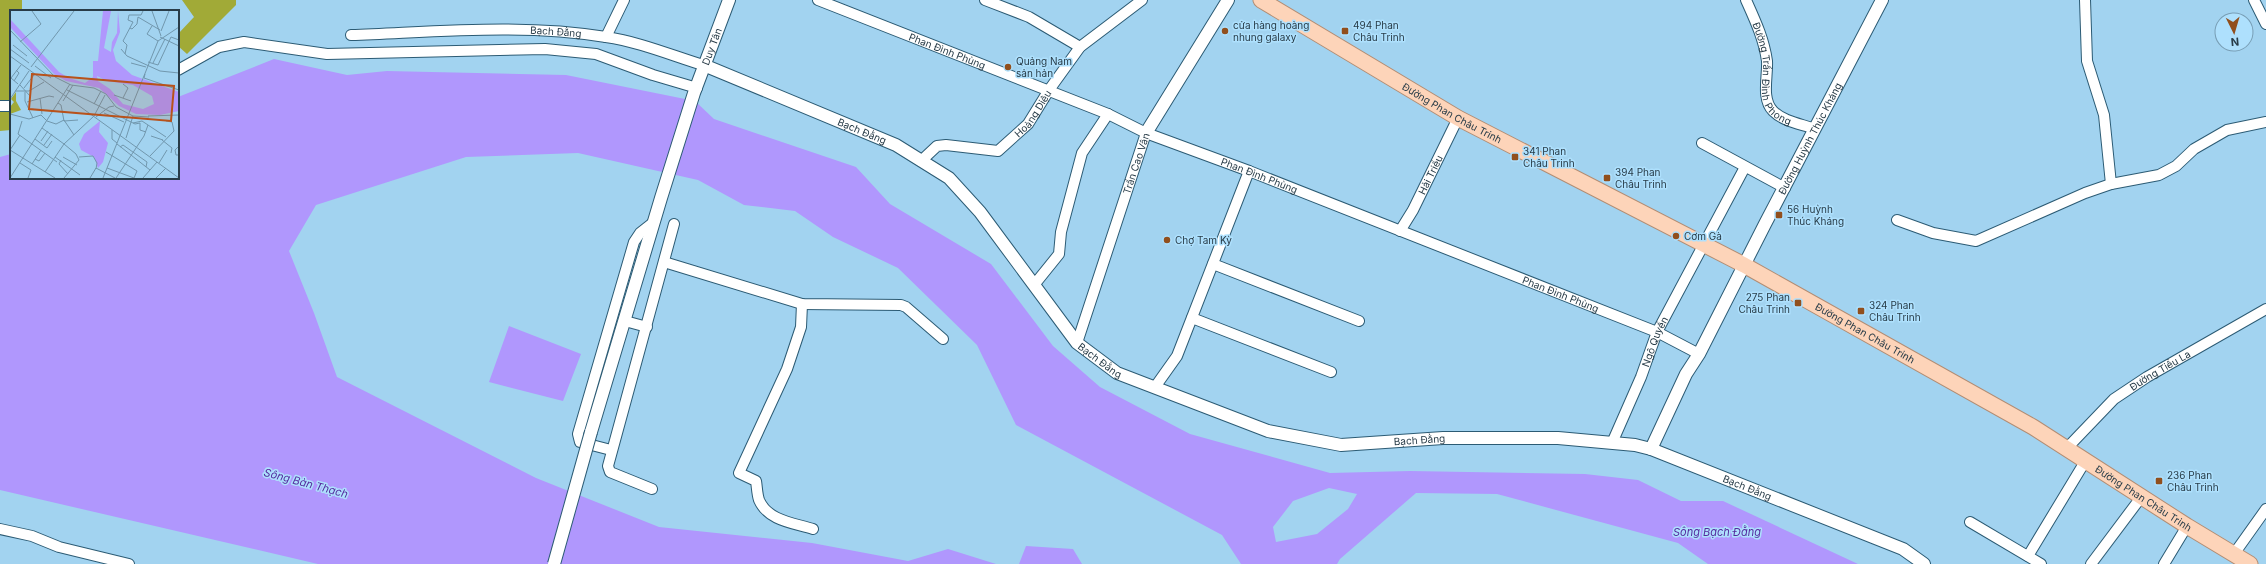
<svg xmlns="http://www.w3.org/2000/svg" width="2266" height="564" viewBox="0 0 2266 564" font-family="Inter,sans-serif">
<rect width="100%" height="100%" fill="#a2d3f0"/>
<path fill="#a1aa37" d="M0 0H22V11H11V130L0 131Z
M182 0H236V5L187 54 178 46V34L194 17Z"/>
<path fill="#b097fd" fill-rule="evenodd" d="M274 59 347 75 387 71 566 75 695 101 714 119 856 167 890 204 991 264 1053 346 1100 387 1190 434 1330 473 1410 471 1585 474 1638 480 1681 501H1723L1858 564H1708L1678 543 1497 494 1416 493 1340 559 1337 564H1241L1222 535 1016 425 977 345 898 268 833 237 795 211 744 205 698 180 578 153 466 157 316 205 289 251 314 313 337 377 536 478 659 527 812 543 908 561 948 549 996 564H318L0 490V157L11 154V178H178V97ZM1329 488 1357 494 1348 509 1317 534 1276 542 1273 527 1293 501Z
M509 326 581 354 563 401 489 382Z
M1026 546 1073 549 1082 564H1019Z"/>
<g fill="none" stroke-linecap="round" stroke-linejoin="round">
<defs>
<g id="minor">
<path id="s1" d="M818 0 1108 114 1146 133 1249 171 1657 332 1699 354"/>
<path d="M985 0 1029 17 1080 47"/>
<path id="s2" d="M1746 0C1755 20 1764 39 1767 61 1768 76 1761 99 1773 111 1784 122 1802 124 1815 129"/>
<path d="M2085 0 2087 61 2104 115 2111 184"/>
<path d="M2254 0 2266 24"/>
<path id="s3" d="M351 35C435 32 522 23 606 37 640 42 673 56 706 66"/>
<path d="M606 37 624 0"/>
<path d="M178 70 219 47 244 42 327 54 545 49 596 54 653 75 697 88"/>
<path d="M0 106H11"/>
<path d="M1702 143 1785 188"/>
<path id="s4" d="M921 161 937 146 946 145 998 151 1028 124 1049 90 1080 47 1142 0"/>
<path d="M1897 220 1933 233 1976 241 2085 193 2111 184 2159 175 2176 166 2194 149 2227 130 2266 122"/>
<path id="s5" d="M1400 231 1413 210 1458 118"/>
<path d="M664 262 802 304 901 305 906 307 943 339"/>
<path d="M1213 264 1359 321"/>
<path d="M1034 285 1059 254 1061 232 1082 153 1108 114"/>
<path d="M802 304 801 327 787 369 739 473 756 481C757 487 757 494 759 500 768 521 794 523 813 529"/>
<path d="M1192 318 1331 372"/>
<path d="M625 321 647 327"/>
<path id="s6" d="M1077 343 1146 133"/>
<path d="M1155 387 1177 356 1249 171"/>
<path id="s7" d="M1612 443 1641 377 1657 332 1745 167"/>
<path id="s8" d="M2067 448 2114 399 2147 377 2266 309"/>
<path d="M611 450 580 442 578 434 634 242 640 233 654 222"/>
<path d="M652 489 610 472 608 466 674 224"/>
<path d="M1970 522 2041 564"/>
<path d="M0 529 32 536 59 547 129 564"/>
<path d="M2234 554 2266 509"/>
<path d="M2028 556 2086 460"/>
<path d="M2091 564 2142 496"/>
<path d="M2164 564 2187 526"/>
</g>
<g id="tertiary">
<path id="s9" d="M706 66 896 145 949 178 980 212 1077 343 1117 373 1268 431 1341 445 1443 438H1558L1635 445 1651 449 1903 549 1924 564"/>
<path d="M1146 133 1228 0"/>
<path id="s10" d="M591 432 661 198 694 93 729 0"/>
<path id="s11" d="M1651 449 1686 374 1699 354 1765 224 1882 0"/>
</g>
<g id="primary">
<path id="s12" d="M1261 0 1458 118 1744 265 2033 427 2187 526 2250 564"/>
</g>
</defs>
<use href="#minor" stroke="#2c5b74" stroke-width="12"/>
<use href="#tertiary" stroke="#2c5b74" stroke-width="14"/>
<use href="#primary" stroke="#b28d74" stroke-width="17"/>
<use href="#minor" stroke="#fff" stroke-width="10"/>
<use href="#tertiary" stroke="#fff" stroke-width="12"/>
<use href="#primary" stroke="#fdd4b9" stroke-width="15"/>
<defs>
<path id="tertiary-bridge" d="M554 564 591 432"/>
</defs>
<use href="#tertiary-bridge" stroke="#2c5b74" stroke-width="14" stroke-linecap="butt"/>
<use href="#tertiary-bridge" stroke="#fff" stroke-width="12"/>
</g>
<g fill="#914f1d" stroke="#aee0fd" stroke-width="1.5">
<circle cx="1225" cy="31" r="4"/>
<rect x="1341" y="27" width="8" height="8" rx="2"/>
<circle cx="1008" cy="67" r="4"/>
<rect x="1511" y="153" width="8" height="8" rx="2"/>
<rect x="1603" y="174" width="8" height="8" rx="2"/>
<rect x="1775" y="211" width="8" height="8" rx="2"/>
<circle cx="1676" cy="236" r="4"/>
<circle cx="1167" cy="240" r="4"/>
<rect x="1794" y="299" width="8" height="8" rx="2"/>
<rect x="1857" y="307" width="8" height="8" rx="2"/>
<rect x="2155" y="477" width="8" height="8" rx="2"/>
</g>
<g text-anchor="middle" dominant-baseline="central" stroke-width="3" stroke-linejoin="round" paint-order="stroke">
<g font-size="10" fill="#283c48" stroke="#aee0fd" text-anchor="start">
<text x="1233" y="25">cửa hàng hoàng<tspan x="1233" dy="12">nhung galaxy</tspan></text>
<text x="1353" y="25">494 Phan<tspan x="1353" dy="12">Châu Trinh</tspan></text>
<text x="1016" y="61">Quảng Nam<tspan x="1016" dy="12">sản hản</tspan></text>
<text x="1523" y="151">341 Phan<tspan x="1523" dy="12">Châu Trinh</tspan></text>
<text x="1615" y="172">394 Phan<tspan x="1615" dy="12">Châu Trinh</tspan></text>
<text x="1787" y="209">56 Huỳnh<tspan x="1787" dy="12">Thúc Kháng</tspan></text>
<text x="1684" y="236">Cơm Gà</text>
<text x="1175" y="240">Chợ Tam Kỳ</text>
<text x="1790" y="297" text-anchor="end">275 Phan<tspan x="1790" dy="12">Châu Trinh</tspan></text>
<text x="1869" y="305">324 Phan<tspan x="1869" dy="12">Châu Trinh</tspan></text>
<text x="2167" y="475">236 Phan<tspan x="2167" dy="12">Châu Trinh</tspan></text>
</g>
<g font-size="10" fill="#283c48" stroke="#aee0fd">
<text stroke="none"><textPath href="#s3" startOffset="205">Bạch Đằng</textPath></text>
<text stroke="none"><textPath href="#s10" startOffset="404">Duy Tân</textPath></text>
<text stroke="none"><textPath href="#s1" startOffset="139">Phan Đình Phùng</textPath></text>
<text stroke="none"><textPath href="#s2" startOffset="81">Đường Trần Đình Phong</textPath></text>
<text stroke="none"><textPath href="#s4" startOffset="135">Hoàng Diệu</textPath></text>
<text stroke="none"><textPath href="#s12" startOffset="222">Đường Phan Châu Trinh</textPath></text>
<text stroke="none"><textPath href="#s9" startOffset="169">Bạch Đằng</textPath></text>
<text stroke="none"><textPath href="#s11" startOffset="349">Đường Huỳnh Thúc Kháng</textPath></text>
<text stroke="none"><textPath href="#s6" startOffset="189">Trần Cao Vân</textPath></text>
<text stroke="none"><textPath href="#s1" startOffset="475">Phan Đình Phùng</textPath></text>
<text stroke="none"><textPath href="#s5" startOffset="64">Hải Triều</textPath></text>
<text stroke="none"><textPath href="#s1" startOffset="799">Phan Đình Phùng</textPath></text>
<text stroke="none"><textPath href="#s12" startOffset="690">Đường Phan Châu Trinh</textPath></text>
<text stroke="none"><textPath href="#s7" startOffset="110">Ngô Quyền</textPath></text>
<text stroke="none"><textPath href="#s9" startOffset="506">Bạch Đằng</textPath></text>
<text stroke="none"><textPath href="#s8" startOffset="122">Đường Tiểu La</textPath></text>
<text stroke="none"><textPath href="#s9" startOffset="842">Bạch Đằng</textPath></text>
<text stroke="none"><textPath href="#s9" startOffset="1178">Bạch Đằng</textPath></text>
<text stroke="none"><textPath href="#s12" startOffset="1014">Đường Phan Châu Trinh</textPath></text>
</g>
<g font-size="11" font-style="italic" fill="#552a9f" stroke="#aee0fd">
<text transform="translate(306 483) rotate(15)">Sông Bàn Thạch</text>
<text x="1717" y="532">Sông Bạch Đằng</text>
</g>
</g>
<g transform="translate(10 10)">
<rect width="169" height="169" fill="#a2d3f0"/>
<path d="M6 82V91L11 100 0 104V97L4 92 1 89Z" fill="#a1aa37"/>
<path d="M93 1H101L94 38 101 42 102 32 107 23 108 1 110 22 103 40 106 51 122 65 169 82V101L150 105 126 104 109 96 89 78 56 71 44 64 0 17V9L49 62 59 68 75 73 83 67V51H88ZM87 66 97 71 123 75 142 86 144 94 133 99 113 94 100 79 88 71ZM90 111 89 122 98 133 93 152 88 158 84 147 71 140 69 134 74 124Z" fill="#b097fd" fill-rule="evenodd"/>
<path fill="none" stroke="#7197ad" stroke-width="1" d="M142 1 151 26M142 16 137 24 148 31M120 18 122 19 127 14 128 7 150 20M0 20 45 67 61 75 84 78 96 84 106 97 123 106 139 107M151 21 159 1M150 27 169 36M10 32 31 14 22 1M3 35 17 46M0 39 19 53M111 39 117 46 150 61 169 63M115 44 117 35 113 31 123 12 118 10 119 5H131L133 1M0 46 169 168M138 52 148 55 161 27 169 30M121 53 136 57M143 53 155 29M25 56 41 68M21 57 64 1M135 64 134 68 169 80M4 71 9 63 6 60M8 74 1 68 11 55M10 75 20 86M14 78 24 65M57 80 125 114 130 113M5 81H19L34 72M15 82V91L23 108M104 85 121 91M30 88 32 104M113 88 118 78 113 74M0 89 19 61M53 91 63 75M17 92 39 86 44 87M48 93 51 95 54 111 68 110M84 94 91 81M94 103 114 112M0 104 19 109 31 105 37 111 46 114 54 110 64 125M138 106 169 105M86 107 99 97 104 96M12 111 8 124 47 152M123 113 132 111 138 115M130 113V120L136 122M32 118 54 134M102 120V129L107 133M141 126 153 130M116 128 123 106M25 129 37 138 42 131M152 130 162 138 161 143M31 131 38 121M107 134 140 160M34 135 42 124M169 136 165 140 166 145H169M110 137 113 135 137 152 136 157M0 140 10 125M0 140 45 168M96 142 127 161 124 168M140 146 164 121 162 112 156 111M45 147 70 165M53 147 67 155M69 147 83 146 87 153 86 159M25 149 29 151 35 143M51 150 49 154 58 164M10 153 21 160 18 168M149 153 157 140M22 154 31 140M97 158 124 168M35 162 54 134 84 106 95 85M0 168 60 74M54 168 69 150 66 144 54 134M80 168 86 158 105 168M93 168 148 31 169 17M106 168 134 126 138 115 156 127M133 168 147 152M146 168 156 158"/>
<path fill="#b8521b" fill-opacity="0.15" stroke="#b8521b" stroke-width="2" d="M22 64 164 76 161 111 19 99Z"/>
<rect width="169" height="169" fill="none" stroke="#283c48" stroke-width="2"/>
</g>
<g transform="translate(2234 32) rotate(175)"><circle r="19" fill="#aee0fd" stroke="#789eb5"/>
<path d="M0-3L7 15L0 10L-7 15Z" fill="#914f1d"/>
<text y="-6" font-size="11" font-weight="bold" text-anchor="middle" fill="#283c48">N</text>
</g>
</svg>
